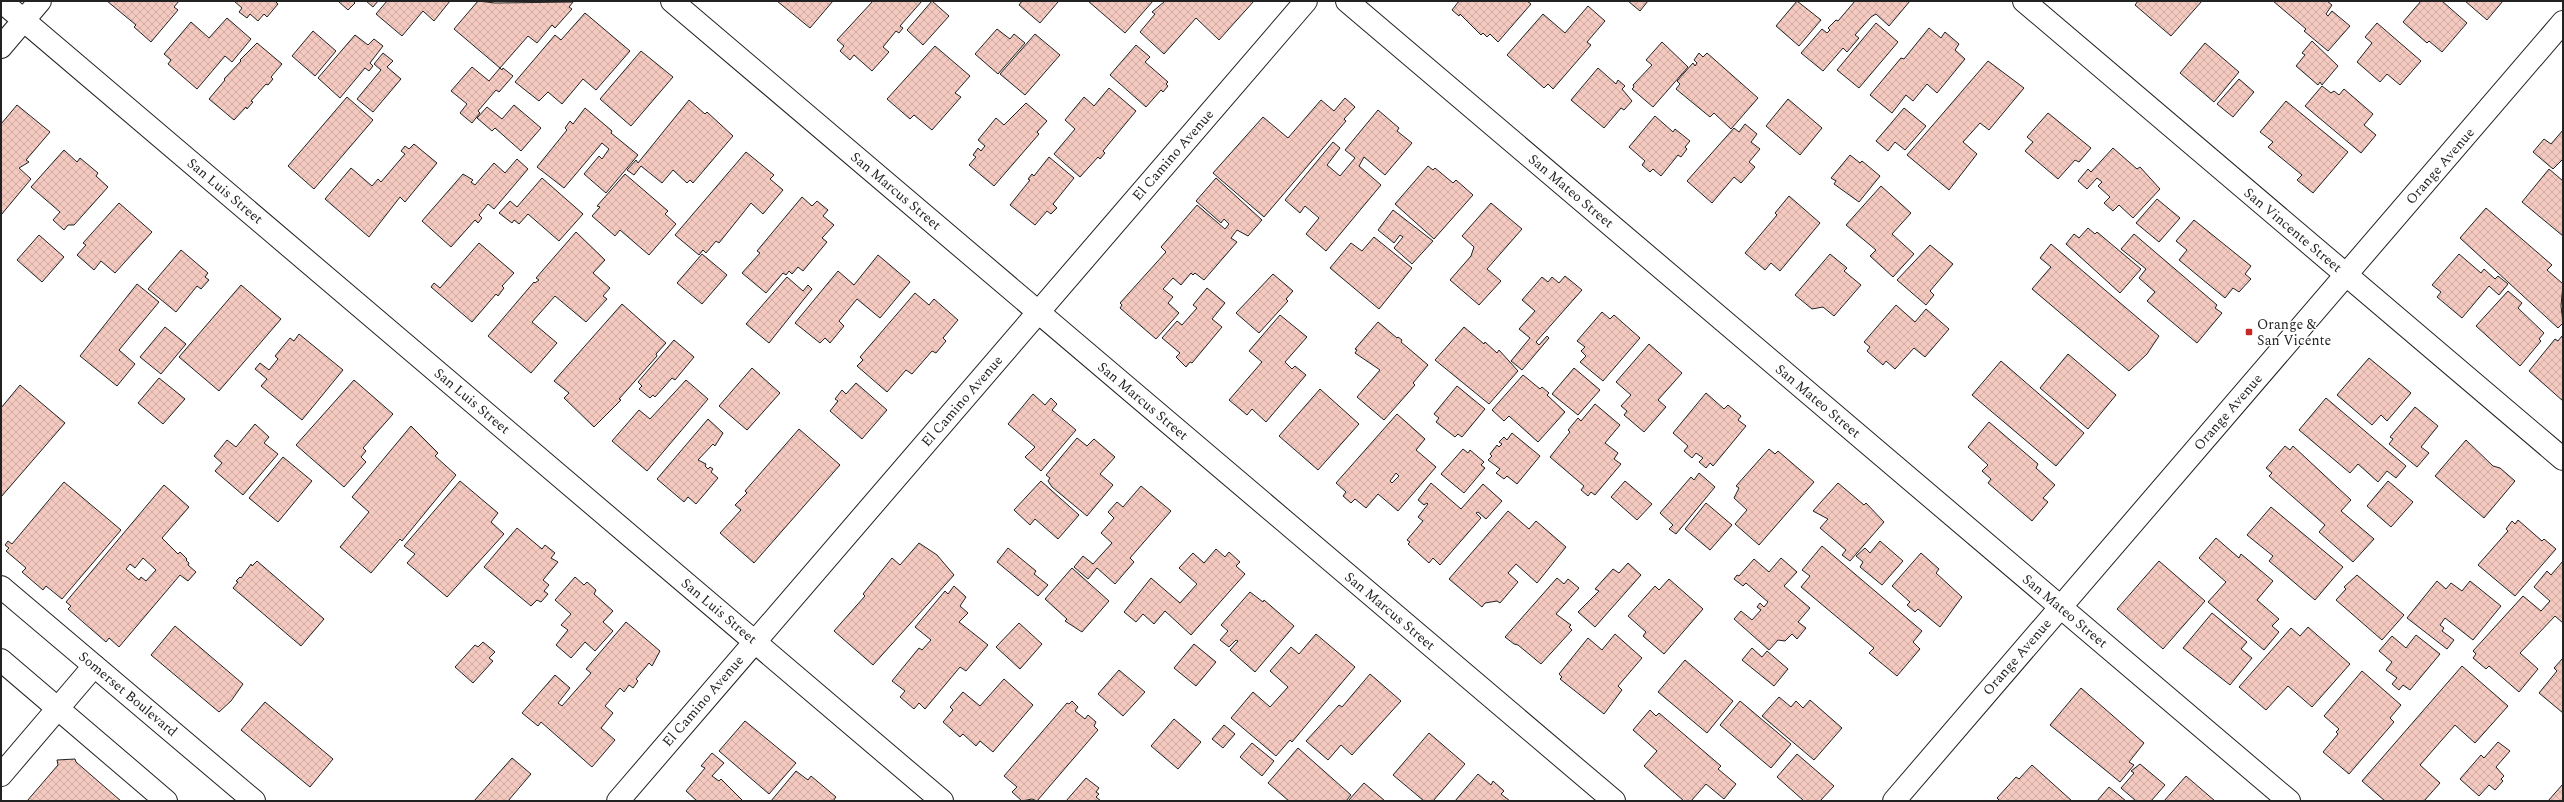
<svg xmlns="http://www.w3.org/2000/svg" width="2564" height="802" viewBox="0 0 2564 802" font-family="Spectral,serif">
<defs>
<pattern id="building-cross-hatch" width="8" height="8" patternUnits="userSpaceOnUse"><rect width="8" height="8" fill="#f3c9c0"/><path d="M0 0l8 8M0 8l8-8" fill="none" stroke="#d0aca5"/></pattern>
</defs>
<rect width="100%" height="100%" fill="#fff"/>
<path fill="url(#building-cross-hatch)" stroke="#222" fill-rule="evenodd" d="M107 1H179L174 7 178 10 151 42 134 27 136 25Z
M234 1H275L278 4 267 17 264 14 258 21 250 14 247 18 239 12 242 8Z
M338 1H353L355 3 348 10Z
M366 1H378L373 7Z
M387 1H450L434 21 423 11 402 36 376 14Z
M478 1 495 3 573 2 569 7 572 9 555 28 552 25 537 43 528 36 500 68 454 29Z
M777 1H833L810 28Z
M873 1H922L900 26 903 28 899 33 896 31 883 47 889 52 872 71 854 55 850 60 840 51 844 46 837 40Z
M932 1 949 16 923 45 907 30Z
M1022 1H1057L1058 2 1040 23 1019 5Z
M1088 1H1153L1125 33Z
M1165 1H1254L1219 40 1196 18 1164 54 1140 32 1155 14 1152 12Z
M1459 1H1527L1531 4 1498 42 1490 34 1487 37 1483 33 1481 35 1460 14 1459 16 1452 10Z
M1628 1H1648L1640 11Z
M1797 1 1821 20 1799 46 1776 26Z
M1855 1H1910L1889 26 1876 14 1871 17 1855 35 1859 38 1847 52 1843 48 1823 71 1801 53 1822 29 1827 33 1830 30 1828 28 1836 20 1838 21Z
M2138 1H2202L2171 36 2135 5Z
M2273 1H2327L2332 5 2326 14 2328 16 2332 11 2350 26 2328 51 2304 31 2306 29Z
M2421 1H2442L2467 23 2442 52 2429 41 2427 43 2403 22Z
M2465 1H2503L2487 20Z
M1588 6 1605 21 1587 42 1591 45 1553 89 1548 84 1544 88 1507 55 1543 14 1565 33Z
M585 13 630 51 596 90 583 79 562 104 548 92 539 101 515 82 555 35 561 40Z
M227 18 251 39 232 62 225 56 197 89 168 64 171 60 164 54 191 22 209 38Z
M1876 23 1898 42 1859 88 1837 70Z
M2377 23 2421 61 2400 85 2387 74 2380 82 2357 62 2372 43 2365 37Z
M1929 28 1941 38 1945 32 1959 44 1955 50 1965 59 1937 93 1927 84 1913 101 1906 95 1892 113 1870 95 1901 58 1904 59Z
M997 29 1010 39 1014 34 1025 43 998 74 975 54Z
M313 31 336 51 315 76 292 56Z
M1035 34 1060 55 1025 95 1000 74Z
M355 35 368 45 374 39 383 46 370 63 373 66 369 71 365 68 340 98 318 78Z
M2312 41 2338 66 2322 85 2320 82 2318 85 2296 66 2305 55 2302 53Z
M1662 42 1688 67 1653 107 1632 89 1634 87 1633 85 1652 65 1646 60Z
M257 43 282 64 271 77 273 79 268 85 266 84 251 101 253 102 247 109 246 107 234 120 209 99 225 80 224 79 241 61 240 60Z
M2205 43 2239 72 2214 102 2180 73Z
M1136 45 1150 57 1145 62 1168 82 1166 84 1168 86 1163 92 1161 90 1146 107 1110 75Z
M935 46 970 76 955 93 961 97 932 130 914 115 910 119 887 99Z
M641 51 673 77 631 126 600 99Z
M383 53 393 61 387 67 401 79 373 112 357 99 381 70 374 64Z
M1699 53 1703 57 1707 53 1758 98 1731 129 1714 113 1710 117 1676 89 1680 84 1677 81 1693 63 1695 66 1697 63 1694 60Z
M1988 61 2024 88 1989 130 1980 123 1963 142 1977 154 1949 190 1907 155Z
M472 67 489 81 500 68 502 70 503 68 513 76 499 92 496 90 478 111 480 113 472 123 460 113 467 104 451 91Z
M1598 68 1616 84 1618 80 1625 86 1622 89 1632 101 1624 110 1621 108 1604 128 1571 100Z
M2239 79 2254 92 2233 117 2217 104Z
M2322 86 2331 93 2334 91 2339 95 2344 89 2373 114 2364 125 2376 135 2361 153 2305 106Z
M1109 88 1136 111 1103 151 1105 153 1100 159 1098 157 1080 177 1054 154 1075 129 1065 120 1084 97 1094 106Z
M347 97 373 120 314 189 288 166Z
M1345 98 1355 107 1344 119 1346 121 1264 217 1213 173 1263 117 1288 138 1321 100 1334 111Z
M1788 99 1822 128 1800 155 1766 126Z
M689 100 705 114 707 112 733 136 693 183 690 180 687 183 673 170 662 183 641 166 634 175 627 170 636 160 638 163Z
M2286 101 2348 152 2313 193 2297 180 2302 175 2268 147 2273 142 2260 132Z
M1026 103 1047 121 1037 132 1039 134 994 186 969 165 976 157 973 155 978 148 981 151 985 146 978 140 996 118 1004 125Z
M17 105 50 132 26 160 29 162 19 168 31 179 1 215V124Z
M514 105 541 128 521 151 495 128 492 131 477 118 487 107 502 119Z
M585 108 612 131 611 133 638 155 606 193 584 174 599 156 602 159 609 149 602 143 564 188 537 167 567 130 565 128 570 121 573 124Z
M1904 108 1926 126 1905 150 1895 142 1888 151 1876 141Z
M1378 110 1399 128 1397 131 1412 143 1385 175 1364 157 1359 166 1381 185 1326 251 1306 234 1319 218 1305 206 1300 213 1285 200 1333 142 1340 148 1327 165 1340 176 1355 158 1345 150Z
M2048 113 2091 148 2079 162 2075 160 2058 179 2025 151 2033 142 2027 137Z
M1655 116 1673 132 1675 129 1690 141 1685 147 1687 149 1681 157 1678 155 1661 176 1653 169 1650 172 1642 165 1645 161 1629 147Z
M1745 124 1757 134 1751 142 1760 149 1749 162 1755 167 1741 183 1734 177 1712 203 1687 181 1734 128 1739 132Z
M2563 130V159L2553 169 2533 152 2544 139 2551 144Z
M414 144 437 163 405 202 400 197 369 237 325 199 351 168 372 186 378 179 381 182 405 154 401 151 405 146 409 149Z
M2113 148 2137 169 2140 167 2160 189 2133 218 2119 205 2113 211 2104 203 2110 197 2098 186 2102 182 2097 178 2087 189 2078 181 2088 169 2091 172Z
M64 150 77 162 80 158 98 173 96 176 108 187 74 225H68L64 230 53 220 60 212 31 187Z
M746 152 774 175 770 179 783 190 763 214 751 203 719 243 716 241 706 253 703 250 699 255 675 235Z
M1850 155 1860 163 1862 161 1880 176 1859 202 1834 184 1836 181 1831 178Z
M1049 157 1074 178 1053 204 1057 208 1051 214 1047 211 1035 225 1010 205 1030 180 1028 179 1032 174 1034 176Z
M517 159 528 169 494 209 488 204 479 215 482 218 478 223 475 220 451 247 422 221 463 174 473 180 471 182 475 185 494 163 505 173Z
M1428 166 1433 170 1435 168 1453 183 1456 180 1473 195 1434 239 1395 204Z
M2549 169 2563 181V236L2522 202Z
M625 174 668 211 665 214 676 224 649 255 620 230 615 236 592 216 600 207 597 206Z
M542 178 583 214 559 241 528 214 519 224 514 220 512 223 499 213 510 201 517 207Z
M1216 178 1262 220 1248 236 1237 230 1231 238 1237 242 1204 280 1195 273 1193 275 1191 273 1181 285 1173 278 1163 289 1173 297 1168 303 1179 313 1156 339 1120 308 1122 305 1120 303 1166 252 1161 247 1197 205 1225 229 1229 224 1224 219 1221 223 1196 201Z
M1881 186 1911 213 1892 234 1914 254 1893 277 1870 256 1876 250 1846 225Z
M1789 196 1820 223 1780 271 1771 263 1765 270 1745 253 1777 215 1775 213Z
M802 197 812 206 817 201 828 210 823 216 834 225 822 238 827 242 803 271 798 267 792 274 789 271 786 275 783 273 766 293 742 273 760 253 757 251Z
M2157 199 2180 218 2159 242 2136 223Z
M119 203 152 232 115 273 101 261 94 270 77 255 86 245 83 243Z
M1491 203 1522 229 1487 269 1501 281 1479 305 1450 280 1471 256 1474 247 1462 236Z
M2486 208 2552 265 2547 270 2563 284 2561 306 2563 323 2558 328 2460 238Z
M1393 210 1433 241 1412 264 1394 248 1403 237 1400 235 1394 243 1378 230Z
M2194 220 2251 266 2245 274 2251 279 2239 292 2233 288 2225 298 2179 260 2187 250 2176 241Z
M2088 228 2095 234 2097 232 2141 269 2120 293 2066 244 2074 234 2079 238Z
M576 232 605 260 593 273 610 288 603 296 607 299 586 322 555 296 532 322 557 343 531 373 488 336 534 282 535 283 539 280 536 278Z
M2134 234 2217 305 2215 308 2222 313 2197 343 2147 301 2155 292 2139 278 2146 269 2121 249Z
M39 235 64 257 42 282 17 260Z
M1374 237 1412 268 1379 309 1330 268 1351 243 1362 251Z
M479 243 514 273 502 286 504 288 498 296 496 294 472 322 431 287 434 283 440 288Z
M2051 244 2159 336 2147 354 2129 371 2032 289 2051 267 2040 258Z
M1930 245 1953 264 1930 291 1934 295 1926 305 1897 280Z
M181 250 208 273 205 277 209 280 201 289 197 286 176 312 148 289Z
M702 254 727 275 702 304 677 283Z
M1830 254 1847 268 1844 271 1861 285 1834 316 1823 307 1812 309 1795 295Z
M2459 254 2481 273 2484 269 2495 279 2498 276 2508 284 2499 295 2489 286 2462 318 2437 297 2441 292 2432 285Z
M878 255 910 282 880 318 857 299 839 321 844 326 830 343 825 338 820 343 795 323 838 271 854 285Z
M1273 274 1293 291 1286 299 1288 301 1259 333 1236 313Z
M1565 276 1582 290 1536 342 1539 345 1547 336 1549 338 1522 370 1511 361 1530 338 1519 329 1535 311 1522 300 1542 277 1548 282 1552 277 1559 283Z
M787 277 803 291 808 285 812 289 769 343 746 324Z
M137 284 159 302 119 350 135 364 117 386 80 356Z
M241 285 281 319 219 391 179 357Z
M1207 288 1225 303 1212 319 1222 327 1192 363 1190 362 1186 367 1176 357 1180 353 1162 338 1177 321 1182 325 1197 308 1193 305Z
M2508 291 2522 303 2518 308 2544 333 2539 339 2541 341 2520 366 2476 326Z
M915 293 929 305 934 299 958 320 943 338 946 341 936 353 932 351 912 374 906 370 887 392 857 366 863 360 860 357Z
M622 304 666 343 656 354 657 356 619 399 621 400 594 427 564 398 569 393 554 381Z
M1896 305 1915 322 1926 309 1949 329 1925 357 1914 348 1895 369 1886 361 1883 365 1867 351 1870 347 1864 342Z
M1602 312 1610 319 1614 315 1640 338 1603 381 1580 362 1586 356 1581 351 1585 347 1577 341Z
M1280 315 1307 337 1285 362 1292 369 1295 366 1306 375 1266 422 1252 409 1247 415 1229 400 1262 362 1249 351Z
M1378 322 1397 338 1398 337 1402 340 1401 342 1428 365 1413 383 1415 385 1384 420 1357 397 1380 370 1355 353 1357 350 1355 349Z
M165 327 186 344 161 374 140 357Z
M1464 327 1484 344 1485 342 1497 353 1499 350 1518 371 1489 404 1435 360Z
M299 334 343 370 302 420 261 386 267 379 255 369 260 363 269 370 278 359 275 356 290 338 294 341Z
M2562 336 2563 337V401L2529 371 2555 339 2558 341Z
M674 340 694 357 675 380 672 378 655 397 653 395 650 398 639 389 642 386 638 382Z
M1649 344 1682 373 1658 400 1666 407 1644 432 1624 415 1627 411 1621 406 1631 395 1616 382Z
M2068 354 2116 395 2088 429 2040 388Z
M2369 358 2411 393 2387 421 2381 415 2372 425 2337 395Z
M2001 361 2084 433 2056 466 1972 395Z
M752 368 780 393 747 430 719 406Z
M1574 368 1600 390 1578 415 1552 394Z
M1523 375 1540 389 1542 387 1549 393 1547 395 1565 412 1538 442 1509 416 1504 421 1492 410Z
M159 378 185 399 163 424 138 403Z
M354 380 393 414 363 448 366 451 361 457 366 462 344 487 296 445Z
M686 380 708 399 647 471 612 441 639 410 650 419Z
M856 383 887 410 862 439 830 411 838 401 835 399 842 390 846 394Z
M20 385 65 423 1 497V408Z
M1457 386 1485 409 1462 437 1458 434 1455 437 1436 422 1439 418 1434 414Z
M1320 389 1359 424 1318 470 1279 436Z
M1706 393 1724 409 1728 405 1741 416 1738 420 1746 426 1713 466 1710 463 1706 468 1699 462 1703 458 1696 453 1692 458 1684 451 1688 446 1673 433Z
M1033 394 1045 405 1051 398 1057 404 1052 410 1076 430 1041 471 1025 457 1035 447 1008 424Z
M2326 398 2406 466 2396 478 2387 471 2378 482 2358 464 2350 473 2299 430Z
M1595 404 1620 425 1605 443 1618 453 1614 459 1621 464 1595 495 1591 492 1588 496 1581 490 1584 486 1550 457 1570 432 1568 430 1578 418 1581 421Z
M2415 407 2438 426 2421 447 2429 453 2417 467 2389 444 2393 439 2390 437Z
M1397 414 1425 439 1416 450 1436 467 1398 511 1378 494 1366 508 1355 499 1351 503 1343 496 1346 492 1336 483ZM1396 473 1399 476 1392 483 1390 481Z
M708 419 723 433 715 446 713 444 698 460 706 464 705 466 708 469 710 467 713 469 711 472 718 478 696 504 688 497 684 502 657 479Z
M1989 422 2038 464 2036 468 2055 485 2043 498 2048 502 2032 521 1988 483 1991 479 1982 471 1988 465 1968 447Z
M255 424 269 437 264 443 278 454 243 495 215 471 222 463 214 456 227 440 236 447Z
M411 426 438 453 435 456 456 475 402 541 400 539 371 573 340 547 369 512 352 497Z
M799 429 840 465 754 563 720 533 741 510 735 505 747 493 745 491Z
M1512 433 1540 456 1517 484 1507 476 1504 479 1496 473 1500 469 1488 460 1492 456 1490 454 1497 445 1499 447 1502 444 1499 442 1504 437 1507 440Z
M1077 438 1087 446 1094 439 1115 457 1100 474 1113 485 1087 516 1052 487 1048 481 1050 478 1046 475Z
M2466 440 2493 466 2500 468 2515 481 2484 518 2435 476Z
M2285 446 2290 450 2293 446 2351 500 2341 511 2374 539 2353 562 2319 532 2325 525 2269 476 2272 473 2266 468Z
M1463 449 1468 453 1470 450 1484 462 1481 465 1485 468 1464 493 1441 474Z
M1769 449 1775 454 1778 451 1814 482 1759 545 1735 524 1747 510 1734 498 1739 488 1736 486Z
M283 457 312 481 278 522 249 498Z
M1699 473 1715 487 1676 534 1669 529 1673 525 1660 513 1691 477 1694 480Z
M460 481 498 513 491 522 504 534 447 597 407 563 415 554 404 546Z
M1041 481 1079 515 1058 539 1035 519 1030 525 1014 510Z
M1625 481 1652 504 1637 520 1611 497Z
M2388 481 2413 502 2391 527 2367 506Z
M64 482 121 530 62 599 46 586 43 590 22 572 26 568 6 551 9 548 5 545 8 541 12 544Z
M1431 483 1461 509 1483 484 1502 501 1486 519 1478 512 1476 513 1481 518 1440 565 1433 558 1429 563 1408 544 1410 542 1407 540 1423 521 1418 517 1428 504 1427 503 1424 505 1418 500Z
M1838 483 1864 505 1866 503 1884 522 1850 561 1842 555 1846 550 1820 528 1828 519 1813 511Z
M164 485 189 507 162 538 178 554 180 552 187 559 186 560 189 563 188 565 196 572 188 581 180 575 119 647 109 638 106 642 68 609 71 606 66 602ZM143 558 156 570 146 581 141 577 139 580 126 569 130 564 135 568Z
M1141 486 1171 511 1130 558 1134 562 1115 584 1097 568 1088 579 1074 567 1083 556 1093 564 1112 543 1101 533 1114 518 1108 512 1117 502 1123 507Z
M1706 503 1732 525 1710 550 1685 529Z
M2271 507 2343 567 2315 600 2269 561 2273 556 2247 535Z
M1508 511 1529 529 1536 521 1566 547 1537 583 1516 564 1508 573 1518 582 1500 603 1497 601 1485 603 1482 607 1449 579Z
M2518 520 2542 541 2544 539 2556 549 2515 596 2478 565 2508 531 2506 529 2512 521 2515 524Z
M517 528 542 549 545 545 555 553 551 558 558 562 543 580 549 585 544 591 548 594 541 602 537 600 531 606 484 567Z
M2216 538 2239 558 2241 554 2273 581 2257 600 2279 619 2272 626 2279 632 2264 650 2208 602 2226 582 2199 558Z
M1880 541 1903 561 1882 585 1860 567 1863 562 1856 556 1865 548 1870 553Z
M919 543 937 555 954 575 873 665 834 631 865 596 863 594 892 558 900 565Z
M1822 546 1922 631 1913 642 1920 649 1897 676 1869 653 1874 648 1801 587 1810 576 1802 570Z
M1008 548 1036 571 1034 574 1048 585 1038 596 997 562Z
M1216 549 1225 557 1229 552 1240 562 1236 566 1245 574 1191 635 1165 611 1154 624 1143 614 1136 622 1124 612 1151 578 1180 603 1197 584 1179 568 1193 553 1204 563Z
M1921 553 1939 569 1936 573 1962 597 1940 627 1918 609 1915 612 1907 605 1910 602 1892 586Z
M1781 558 1797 572 1784 586 1810 608 1798 622 1806 628 1797 639 1792 634 1785 641 1778 640 1769 650 1734 619 1741 611 1752 620 1761 610 1757 607 1760 603 1764 607 1768 602 1746 583 1743 586 1734 579 1737 575 1739 576 1754 559 1769 572Z
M257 561 324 619 301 646 233 588 238 582 236 581 240 577 241 578 251 564 252 566Z
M2159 561 2205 601 2163 649 2117 609Z
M2563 561V623L2555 616 2520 653 2538 669 2519 692 2489 666 2486 669 2473 658 2476 654 2473 651 2523 596 2541 611 2550 601 2534 587 2547 571 2551 575Z
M1628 563 1641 575 1595 627 1578 612 1599 591 1595 589 1613 569 1619 573Z
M1072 568 1109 601 1082 632 1065 621 1067 619 1045 599Z
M2357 575 2404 615 2382 640 2336 600 2346 589 2344 587Z
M575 577 584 585 587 582 596 590 594 594 613 611 603 622 613 631 595 651 585 642 571 658 556 645 568 630 561 625 571 614 555 600Z
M1557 578 1564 584 1568 579 1579 588 1556 614 1571 625 1569 627 1572 630 1541 664 1518 645 1514 644 1505 637Z
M1669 579 1703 609 1664 654 1643 636 1646 632 1628 616 1655 586 1659 590Z
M2437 581 2446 589 2451 583 2462 591 2470 581 2501 606 2473 640 2445 618 2440 625 2444 628 2442 631 2454 640 2447 649 2407 618Z
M954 586 966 597 960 606 968 613 959 622 988 645 966 671 960 667 925 709 919 703 914 709 900 697 905 691 892 681 919 648 922 650 931 640 915 627 945 591 948 594Z
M1250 592 1263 602 1264 600 1294 626 1255 672 1230 650 1238 641 1236 640 1229 647 1220 640 1228 631 1221 625Z
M2212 613 2247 642 2241 649 2252 658 2230 685 2183 648Z
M626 622 660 651 652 666 649 663 636 679 638 681 633 688 629 685 624 692 620 688 605 706 613 713 601 728 615 740 592 767 541 722 538 726 522 713 555 675 570 688 558 703 562 706 591 673 586 669Z
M1019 623 1042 644 1020 669 996 647Z
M175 626 243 684 231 701 219 712 151 655Z
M2308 627 2350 664 2312 707 2288 686 2266 710 2239 687 2291 628 2300 636Z
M1316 634 1355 667 1292 742 1290 740 1276 756 1231 718 1253 692 1270 707 1288 687 1270 671 1291 647 1299 654Z
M1615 634 1642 658 1618 686 1622 690 1604 714 1560 679 1562 677 1559 674 1588 638 1602 650Z
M2416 635 2440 654 2410 690 2403 685 2399 690 2392 684 2397 678 2386 670 2392 662 2379 651 2392 636 2406 648Z
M483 642 495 652 489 658 493 661 473 683 455 667 475 645 478 647Z
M1194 644 1216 662 1196 686 1174 668Z
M1752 648 1762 657 1767 651 1788 669 1774 686 1742 660Z
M2563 658V713L2539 693 2557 671 2554 668Z
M1685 660 1733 701 1707 733 1658 692Z
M2462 666 2508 706 2475 743 2455 725 2420 765 2440 783 2424 801H2385L2362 781Z
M1119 670 1145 692 1123 716 1098 694Z
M2362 671 2401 705 2390 718 2394 722 2349 774 2323 752 2338 734 2336 732 2339 729 2324 716Z
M1370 674 1401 701 1352 755 1341 745 1328 760 1306 741 1339 705 1342 707Z
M1004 679 1033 705 993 752 980 741 976 746 963 734 960 737 943 722 953 710 950 707 963 692 980 706Z
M2081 688 2144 743 2129 762 2134 765 2120 782 2050 725Z
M1779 697 1791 707 1796 701 1803 708 1810 700 1842 728 1814 760 1762 716Z
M1072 701 1078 707 1075 711 1085 719 1088 715 1096 722 1094 726 1098 730 1037 801 1032 799 1022 801 1012 792 1017 787 1004 776 1067 703 1069 704Z
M1740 701 1791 744 1771 768 1720 725Z
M265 702 333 759 310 787 241 730Z
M1650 710 1656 716 1659 713 1721 766 1718 769 1736 784 1724 799 1706 784 1691 801H1684L1644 766 1657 751 1633 730Z
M1174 719 1201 742 1178 769 1151 746Z
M745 721 796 763 769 794 719 751Z
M1224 725 1235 734 1223 748 1212 739Z
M1429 733 1465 764 1433 801H1424L1393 775Z
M2498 742 2510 751 2496 767 2504 776 2501 779 2503 781 2495 790 2489 785 2479 796 2460 779 2481 755 2484 758Z
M1252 743 1274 761 1262 776 1240 757Z
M1298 748 1351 795 1346 801H1289L1268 783Z
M712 753 724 763 712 776 719 781 721 779 743 801H697L686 791 705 768 701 766Z
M1797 754 1834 786 1820 801H1804L1777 777Z
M512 758 531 774 508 801H474Z
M75 759 76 762 121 801H27L58 765 57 760Z
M2140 764 2165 785 2151 801H2136L2121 788 2134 773 2131 771Z
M2032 765 2072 801H2000L1997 798 2016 777 2019 779Z
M796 771 808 780 811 776 836 797 833 801H771Z
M1478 774 1491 785 1493 781 1504 791 1501 794 1510 801H1455Z
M2186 776 2215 801H2164Z
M1086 778 1099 788 1096 792 1099 794 1096 797 1101 801H1066Z
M1364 783 1385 801H1348Z
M2563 784V801H2548Z
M2109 787 2126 801H2097Z"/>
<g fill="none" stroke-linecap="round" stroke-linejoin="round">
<defs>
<path id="minor" d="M1 1 942 801
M672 1 1614 801
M1347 1 2289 801
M2024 1 2563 459
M1 47 40 1
M1 775 94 666
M618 801 1306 1
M1894 801 2563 22"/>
<path id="major" d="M1 587 254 801
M1 660 166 801"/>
</defs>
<use href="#minor" stroke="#222" stroke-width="24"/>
<use href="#major" stroke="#222" stroke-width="24"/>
<use href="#minor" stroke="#fff" stroke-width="22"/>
<use href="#major" stroke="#fff" stroke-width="22"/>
</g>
<rect fill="#c62828" stroke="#fff" stroke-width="1.5" x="2245" y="328" width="8" height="8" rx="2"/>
<g text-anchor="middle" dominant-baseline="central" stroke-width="3" stroke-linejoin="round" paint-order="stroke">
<g font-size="14" fill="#222" stroke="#fff">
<text transform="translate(1173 155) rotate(-49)">El Camino Avenue</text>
<text transform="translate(2440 166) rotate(-49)">Orange Avenue</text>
<text transform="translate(225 191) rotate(40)">San Luis Street</text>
<text transform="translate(896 191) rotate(40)">San Marcus Street</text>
<text transform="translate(1571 191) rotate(40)">San Mateo Street</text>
<text transform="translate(2293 230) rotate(40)">San Vincente Street</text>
<text transform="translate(472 401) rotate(40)">San Luis Street</text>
<text transform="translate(962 401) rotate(-49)">El Camino Avenue</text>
<text transform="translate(1143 401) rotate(40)">San Marcus Street</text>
<text transform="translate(1818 401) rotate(40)">San Mateo Street</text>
<text transform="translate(2228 412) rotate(-49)">Orange Avenue</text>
<text transform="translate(719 611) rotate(40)">San Luis Street</text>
<text transform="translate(1390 611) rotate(40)">San Marcus Street</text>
<text transform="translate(2065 611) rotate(40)">San Mateo Street</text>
<text transform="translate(2017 657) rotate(-49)">Orange Avenue</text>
<text transform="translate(128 694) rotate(40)">Somerset Boulevard</text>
<text transform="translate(703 701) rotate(-49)">El Camino Avenue</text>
</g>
<g font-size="14" fill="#222" stroke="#fff" text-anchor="start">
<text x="2257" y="324">Orange &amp;<tspan x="2257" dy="16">San Vicente</tspan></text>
</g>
</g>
<rect width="2564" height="802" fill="none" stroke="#222222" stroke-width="4"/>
</svg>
